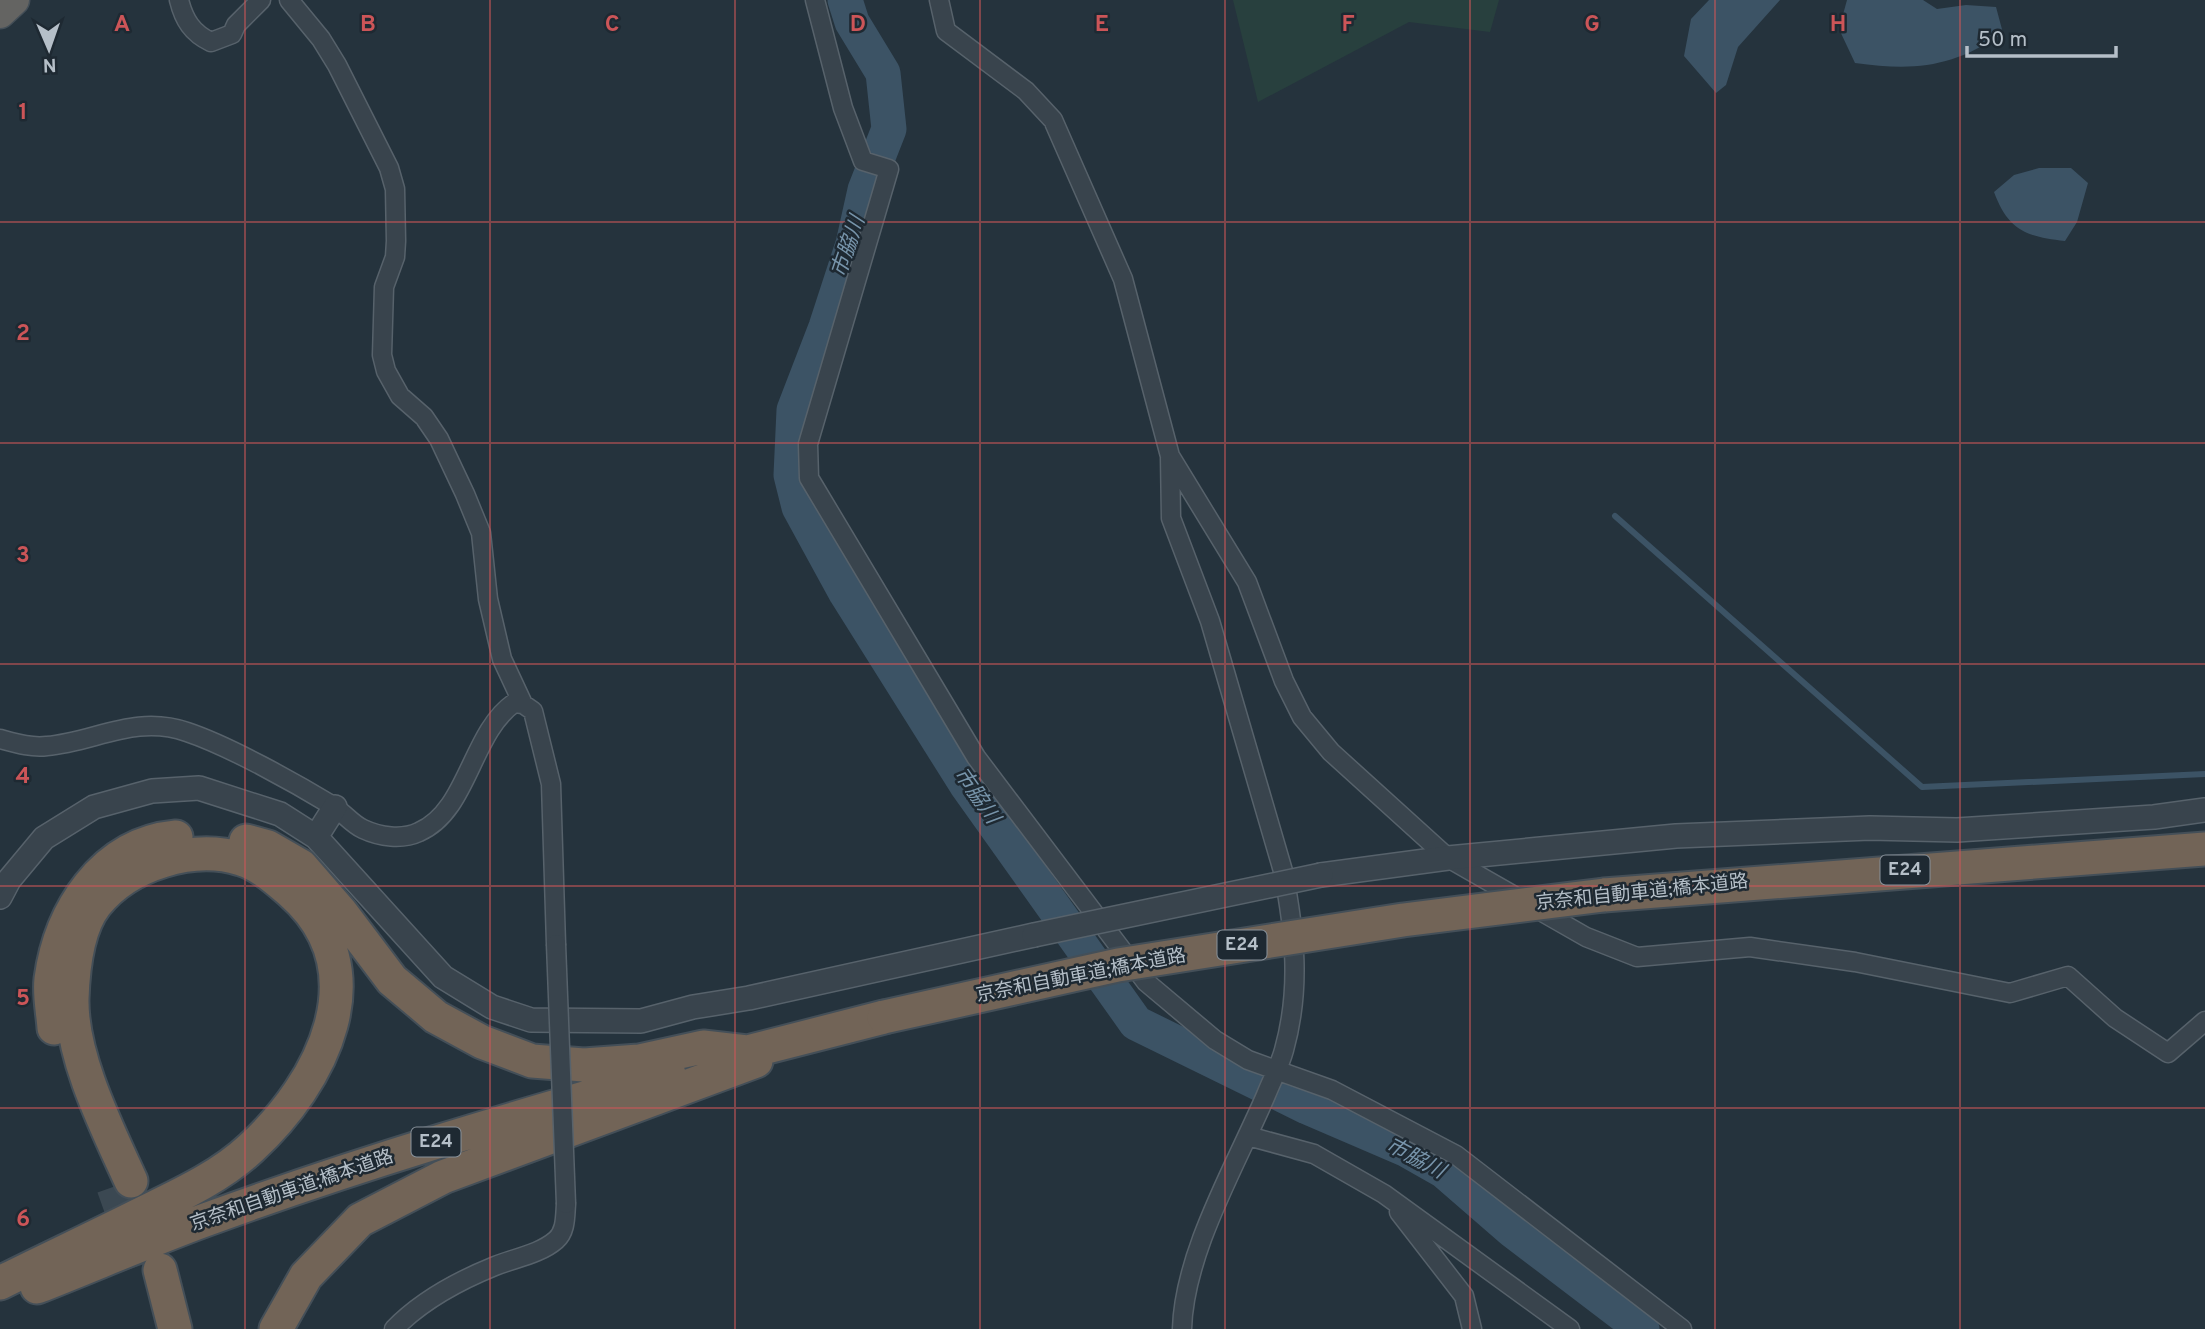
<svg xmlns="http://www.w3.org/2000/svg" width="2205" height="1329" viewBox="0 0 2205 1329" font-family="Overpass,'Noto Sans JP',sans-serif">
<rect width="100%" height="100%" fill="#25333d"/>
<path fill="#28403e" d="M1233 0H1499L1490 32 1409 22 1258 102Z"/>
<path fill="#3c5365" d="M1709 0H1780L1738 47 1726 85 1716 93 1684 56 1691 19Z
M1847 0H1923L1937 9 1966 5 1996 7 2003 33C1952 68 1914 71 1855 63L1839 29Z
M2039 168H2071L2088 183 2077 222 2065 241C2026 237 2008 230 1994 192L2014 175Z"/>
<g fill="none" stroke-linecap="round" stroke-linejoin="round">
<path stroke="#3c5365" stroke-width="6" d="M1615 516 1922 787 2205 774"/>
<path stroke="#3c5365" stroke-width="35" d="M845 0 852 22 883 73 889 129 865 190 853 244 826 327 794 410 791 475 799 507 846 593 966 784 1136 1023 1307 1107 1407 1150 1444 1171 1512 1230 1642 1329"/>
<path stroke="#3b4852" stroke-width="33" stroke-dasharray="33 17" stroke-linecap="butt" d="M113 1187 144 1274"/>
<defs>
<path id="minor" d="M179 0C184 20 192 33 211 42L232 34 236 25 261 0
M289 0 321 39 337 65 389 168 395 189 396 241 395 257 384 287 382 355 386 371 400 396 424 417 439 439 465 494 481 533 488 599 502 659 523 704
M815 0 843 108 863 161 889 169 808 444 809 478 976 757 1146 982 1215 1040 1248 1060 1332 1090 1456 1155 1682 1329
M939 0 946 31 1026 91 1053 120 1123 279 1170 456 1171 518 1210 621 1283 871C1295 932 1301 989 1284 1050 1280 1065 1272 1080 1266 1095 1236 1165 1184 1253 1182 1329
M1170 456 1247 582 1284 681 1302 717 1331 752 1448 858 1586 937 1637 957 1750 947 1855 962 2010 993 2068 976 2115 1018 2168 1053 2205 1021
M0 739C15 743 31 748 47 746 95 742 135 714 187 732 229 746 295 783 333 806 344 813 352 824 363 829 380 837 402 840 419 832 468 811 471 733 514 703L523 704 533 711 551 784 556 944
M1248 1136 1314 1154 1384 1194 1570 1329
M1399 1212 1464 1296 1472 1329
M394 1329C422 1300 458 1281 495 1266 515 1258 540 1254 556 1240 566 1231 565 1217 566 1204"/>
<path id="tertiary" d="M316 837 335 807
M1321 875 1448 858 1676 836 1870 828 1957 830 2154 817 2205 810
M0 897 9 880 44 838 94 807 152 791 199 788 280 814 316 837 443 977 492 1007 531 1020 641 1021 693 1007 749 998 1034 935"/>
<path id="trunk" d="M0 13 14 0"/>
<path id="motorway" d="M246 841 268 847 301 866 340 911 392 980 436 1017 482 1042 532 1061 584 1065 639 1061 703 1047 747 1052
M1604 895 2205 849
M54 1028C53 1012 49 995 51 979 60 912 102 844 176 837
M728 1057 884 1017
M160 1270 175 1329
M0 1283C44 1261 89 1240 133 1218 173 1198 218 1179 251 1148 322 1083 380 970 291 892 277 880 259 864 241 859 193 844 128 864 96 904 77 928 73 969 72 999 71 1057 107 1128 131 1181
M37 1287C93 1265 148 1241 205 1220 357 1164 513 1118 669 1074
M276 1329 306 1276 360 1220 443 1177 756 1061"/>
</defs>
<use href="#minor" stroke="#57626b" stroke-width="21"/>
<use href="#tertiary" stroke="#57626b" stroke-width="26"/>
<use href="#trunk" stroke="#444f58" stroke-width="33"/>
<use href="#motorway" stroke="#444f58" stroke-width="37"/>
<use href="#minor" stroke="#39444d" stroke-width="18"/>
<use href="#tertiary" stroke="#39444d" stroke-width="23"/>
<use href="#trunk" stroke="#646462" stroke-width="30"/>
<use href="#motorway" stroke="#726457" stroke-width="33"/>
<defs>
<path id="minor-bridge" d="M556 944 566 1204"/>
<path id="tertiary-bridge" d="M1034 935 1321 875"/>
<path id="motorway-bridge" d="M884 1017 1118 965 1403 920 1604 895"/>
</defs>
<use href="#minor-bridge" stroke="#57626b" stroke-width="21" stroke-linecap="butt"/>
<use href="#tertiary-bridge" stroke="#57626b" stroke-width="26" stroke-linecap="butt"/>
<use href="#motorway-bridge" stroke="#444f58" stroke-width="37" stroke-linecap="butt"/>
<use href="#minor-bridge" stroke="#39444d" stroke-width="18"/>
<use href="#tertiary-bridge" stroke="#39444d" stroke-width="23"/>
<use href="#motorway-bridge" stroke="#726457" stroke-width="33"/>
</g>
<path fill="none" stroke="#cc5558" stroke-width="2" stroke-opacity="0.55" d="M245 0V1329M490 0V1329M735 0V1329M980 0V1329M1225 0V1329M1470 0V1329M1715 0V1329M1960 0V1329M0 222H2205M0 443H2205M0 664H2205M0 886H2205M0 1108H2205"/>
<g text-anchor="middle" dominant-baseline="central" stroke-width="5" stroke-linejoin="round" paint-order="stroke">
<g fill="#1e2932" stroke="#88929b" stroke-width="2">
<rect x="1880.5" y="855.5" width="49" height="29" rx="5"/>
<rect x="1217.5" y="930.5" width="49" height="29" rx="5"/>
<rect x="411.5" y="1127.5" width="49" height="29" rx="5"/>
</g>
<g font-size="18" font-weight="bold" fill="#b5bfc8">
<text x="1905" y="870">E24</text>
<text x="1242" y="945">E24</text>
<text x="436" y="1142">E24</text>
</g>
<g font-size="19" fill="#b5bfc8" stroke="#1e2932">
<text transform="translate(1642 893) rotate(-6)">京奈和自動車道;橋本道路</text>
<text transform="translate(1081 976) rotate(-11)">京奈和自動車道;橋本道路</text>
<text transform="translate(292 1191) rotate(-19)">京奈和自動車道;橋本道路</text>
</g>
<g font-size="21" font-style="italic" fill="#7794aa" stroke="#1e2932">
<text transform="translate(849 247) rotate(-71)">市脇川</text>
<text transform="translate(976 796) rotate(55)">市脇川</text>
<text transform="translate(1415 1159) rotate(28)">市脇川</text>
</g>
</g>
<g font-size="23" text-anchor="middle" font-weight="bold" fill="#cc5558" stroke="#1e2932" stroke-width="5" stroke-linejoin="round" paint-order="stroke">
<text x="122" y="31">A</text>
<text x="368" y="31">B</text>
<text x="612" y="31">C</text>
<text x="858" y="31">D</text>
<text x="1102" y="31">E</text>
<text x="1348" y="31">F</text>
<text x="1592" y="31">G</text>
<text x="1838" y="31">H</text>
<text x="23" y="119">1</text>
<text x="23" y="340">2</text>
<text x="23" y="562">3</text>
<text x="23" y="783">4</text>
<text x="23" y="1005">5</text>
<text x="23" y="1226">6</text>
</g>
<g transform="translate(49 49) rotate(178)" stroke="#1e2932" stroke-width="5" paint-order="stroke">
<path d="M0-5L12 26L0 18L-12 26Z" fill="#b5bfc8"/>
<text y="-10" font-size="19" font-weight="bold" text-anchor="middle" fill="#b5bfc8">N</text>
</g>
<path d="M1967 46v10h149v-10" fill="none" stroke="#b5bfc8" stroke-width="3.5"/>
<text x="1978" y="46" font-size="21" fill="#b5bfc8" stroke="#1e2932" stroke-width="5" paint-order="stroke">50 m</text>
</svg>
